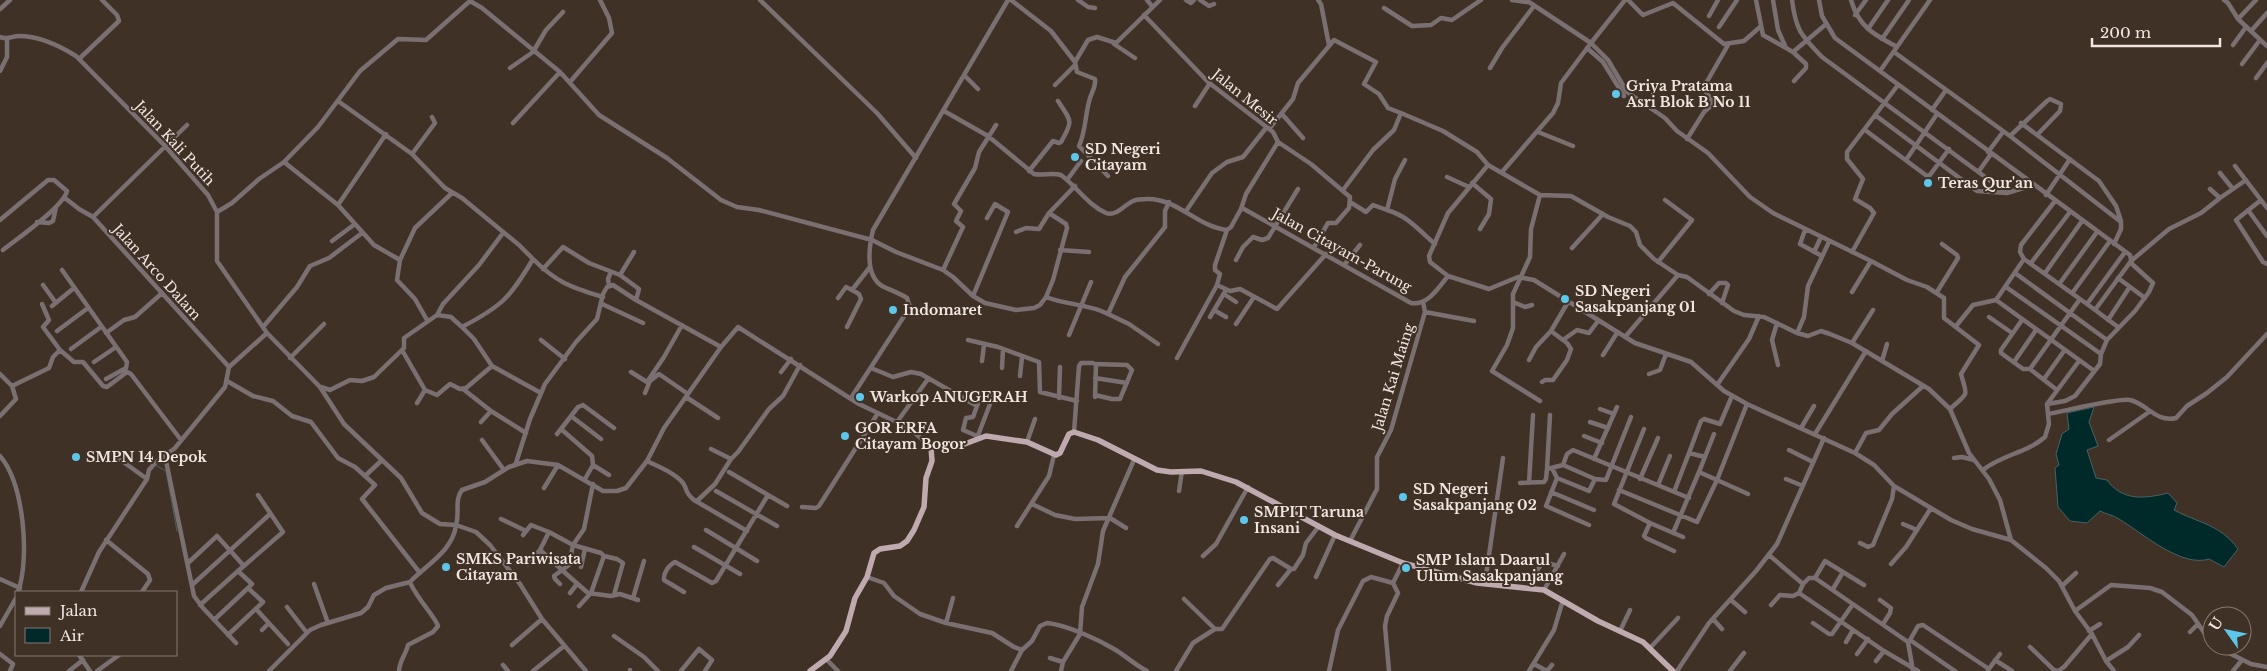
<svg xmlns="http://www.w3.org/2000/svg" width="2267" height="671" viewBox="0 0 2267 671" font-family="'Libre Baskerville',serif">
<rect width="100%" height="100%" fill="#403127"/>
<path fill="#00292a" stroke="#486261" d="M2094 407 2089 422 2098 446 2087 450 2096 478 2107 480C2122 501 2144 499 2168 493L2177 503 2174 510C2198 523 2220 524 2238 549L2224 567 2209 559C2181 568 2141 532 2119 519 2113 515 2106 514 2100 511L2087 523 2070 521 2058 507 2055 468 2059 465 2056 454 2062 434 2069 429 2067 413Z"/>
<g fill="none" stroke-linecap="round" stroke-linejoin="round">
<path stroke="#486261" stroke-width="1" d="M146 460 166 471 177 531"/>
<path stroke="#7a7072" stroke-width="4.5" d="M760 0 877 113 916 158
M1011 0 1051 31 1075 62 1077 72 1095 79C1096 86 1092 92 1090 98 1085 114 1086 131 1079 146L1108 176
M1078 0 1088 7 1095 8
M1147 0 1152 6
M1186 0 1191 3 1194 0
M1200 0 1209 6 1214 4
M1318 0 1321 4 1329 45
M1512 0 1527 2
M1625 0 1591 43 1608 60 1627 92 1665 118 1677 131 1708 153 1750 197 1773 213 1871 261 1907 280 1927 287 1944 298V318L1979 345 1961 374C1967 397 1970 391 1950 409
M1628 0 1643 15 1673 3 1724 44 1744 41 1760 27
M1756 0 1763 35 1793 52 1806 64V68L1794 81
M1773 0 1778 30 1786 48
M1792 0C1796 31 1801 35 1822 57L2007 193
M1819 0 1822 16 1835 38 2130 255 2132 264 2153 283 2149 292 2135 311 2107 340 2101 354 2100 364 2075 396 2065 401 2047 404 2049 424 2045 437C2027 453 2001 455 1983 470
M1851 0C1859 27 1873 34 1897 47
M2224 0 2228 3 2238 19 2267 46
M470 1 482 8 560 72 599 115 667 158 721 200 737 207 759 210 872 240 896 252 943 270 953 277 973 296 985 303 1016 310 1034 308 1040 305 1046 297 1053 280 1067 228 1066 224 1049 213 1075 186
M1384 8 1412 26 1431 25 1441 18 1452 20 1481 0
M0 9 10 0
M1144 15 1208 82 1273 132 1278 142 1246 194 1241 209
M1855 15 1866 0
M1709 16 1718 0
M2238 19 2256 0
M1719 27 1737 0
M1868 29 1888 0
M2251 31 2267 13
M0 37C8 40 12 36 19 36 39 36 60 46 76 56L165 146 208 195 217 212V261L267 333 320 387 344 424 401 478 422 513 440 524 456 525C460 513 454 500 462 490L485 482 509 467 527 461 558 465 603 491H617L626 488 647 461 664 428 721 347 738 327 859 404 909 428 931 447
M1882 39 1909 0
M1114 44 1135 58
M2233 45 2246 27
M1587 48 1603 62 1624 96
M1793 52 1825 25
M1894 52 2010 136 2121 222V229L2114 244
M79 59 119 21 117 15 102 0
M1075 62 1088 40 1097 37 1116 43 1160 0
M2242 64 2260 40
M510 68 533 52 546 30 563 12
M1490 68 1502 48 1534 6
M0 71 7 57V39
M1880 71 1930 0
M965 76 978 89
M2256 78 2267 63
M570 82 612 33 609 18 600 0
M1055 85 1074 66
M338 101 412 154 445 188 462 198 519 245 533 259C510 298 502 306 462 327L451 317 437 315
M1195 106 1210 83
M1932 110 1946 90
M944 111 988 136 1034 174C1043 176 1052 172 1061 175 1076 186 1088 205 1106 213 1116 217 1124 205 1133 201 1137 199 1143 199 1148 199 1178 199 1198 227 1227 230L1231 227 1241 209H1244L1411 303C1428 306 1439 287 1448 276L1489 289 1518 277 1534 280 1635 343 1691 362 1724 391 1747 404 1855 453 1874 465 1894 486 1951 520 1972 529 2011 540 2046 568 2059 581 2075 611 2092 634 2106 661 2114 671
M1282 114 1303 138
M1875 115 1977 191 2007 193 2033 185
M513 123 560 72
M2021 123 2099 181 2116 206 2121 221
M1269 129 1293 99 1298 83 1334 40 1376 62 1364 84 1379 94 1388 108 1401 113
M1865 130 1927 176 1930 175 1949 149
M1538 132 1573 146
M2010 136 2047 101 2050 99 2061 104 2060 111 2037 135
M1687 139 1704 112 1714 103 1705 91V85L1728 45
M1278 142 1311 164 1350 197 1349 208 1336 223H1328L1314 247
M1988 152 2003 132
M412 154 432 127 435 123 432 117
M1405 160 1395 179 1387 210C1410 217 1418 230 1435 244
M1906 160 1937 114
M284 162 338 205 374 245 400 260 397 280 415 299 427 320
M2235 166 2267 208
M1029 171 1053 141 1059 143 1061 142C1074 120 1071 121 1058 101
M1979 171 1991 154
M1502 172 1553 113 1558 103 1561 83 1591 43 1526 0
M2220 173 2233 189
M1447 177 1469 187
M1067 180 1081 161
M1472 183 1491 199 1489 214 1480 229
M2210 189 2220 198 2246 180
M1343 190 1373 150 1394 130 1401 113 1443 131 1477 152 1488 165
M1540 195 1571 196 1608 217 1630 226 1636 232 1640 245 1654 259 1678 275 1687 277 1734 311 1744 315 1764 317 1797 333 1808 336 1821 331 1830 334 1852 343 1929 389 1950 409 1969 453 1989 479 2000 500 2011 540
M2046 195 2070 159
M65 198 79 209 93 217 229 367
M2261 200 2236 220 2263 262 2267 264
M2055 201 2021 245 2020 252 2024 259 2087 304 2125 252
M1350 202 1366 212 1373 205 1387 210
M338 205 386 134
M2248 210 2267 236
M1186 211 1212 173 1227 162 1243 157 1266 128
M217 212 232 203 259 179 284 162 318 127 360 71 398 39 426 40 471 0
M93 217 187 125
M0 220 48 180H54L67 191C63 207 18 238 3 250
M37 222 49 223 53 221 56 207
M1805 230 1800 244 1822 256
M1016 232 1026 228 1039 229 1049 213
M332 241 355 224
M1572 248 1603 214
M1060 250 1089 252
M1814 252 1821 237
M1852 252 1874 213 1870 208 1855 199 1863 179 1847 159V152L1898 85
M533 259C557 283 571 287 603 297
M400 260 415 228 452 193
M1236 260 1243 247 1253 237 1262 240 1268 238 1298 189
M1658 262 1692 220 1665 200
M2031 263 2070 212
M1345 264 1360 245
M543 269 563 247 589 263 620 275 639 289 636 300 721 347
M62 270 127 362 126 368 106 379
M943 270 963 227 956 221 961 211 954 204 975 168 979 152 996 125
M2015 273 2107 340
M2045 273 2082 221
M620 275 634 252
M1448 276 1430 262 1429 256 1448 213 1488 165 1540 195 1531 229 1530 257 1513 294V328L1507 345 1492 371 1540 401
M2118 278 2145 298
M2060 283 2097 232
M43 285 56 303
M609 285 608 279 611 272
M1217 285 1220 274 1215 270V265L1227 230
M2006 287 2101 354
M1852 292 1871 261
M1937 292 1958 258 1957 255 1942 244
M2073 292 2110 241
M1224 294 1236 302
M1709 294 1719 283H1726L1728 285 1722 303
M973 296 1008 212 995 204 987 218
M1046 297C1066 305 1090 304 1108 314L1125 277 1165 227V211L1169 202
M838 298 846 287 852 290 870 267
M1996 300 2093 370
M1513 302 1525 307 1532 305
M602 304 643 323
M2087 304 2118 327
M52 306 74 288
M1214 310 1226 317
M2095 310 2131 261 2169 229 2201 213 2220 198
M1425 312 1474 321
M1108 314 1129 324 1158 344
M1210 317 1226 290
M1989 317 2012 333
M2022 320 2001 350V353L2023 369H2030L2057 390
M2108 320 2129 288
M1777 323 1772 340 1778 365
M1236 324 1254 297
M1956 326 1973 305 1996 300 2024 259
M263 327 297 287 310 266 329 258 362 233
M462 327 474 339 492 366 541 393
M847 327 861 299 859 294 852 290
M57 331 88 308
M106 333 124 320 135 317 161 294
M1797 333 1804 317 1808 286 1829 242
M1069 335 1091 282
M1625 337 1678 275
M541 340 565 359
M968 340 998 347 1039 362 1040 392 1077 401
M1563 340 1577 330 1589 333 1598 321
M1852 343 1873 310
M71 349 101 327
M60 350 74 362H83L103 386 107 387 127 372 131 374 181 440
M402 350 425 390 417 403
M1603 355 1617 333
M290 358 324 324
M1177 358 1217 285 1230 291 1240 289 1277 309 1326 254
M1529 360 1536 347 1551 331 1568 302
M982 361 984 345
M1882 361 1887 344
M94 362 116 347
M2014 362 2036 330
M871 368 893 377 911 372 921 374 977 406 980 398
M1002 368 1003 349
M2030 369 2080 299
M631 372 647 382 664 357 682 325
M781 372 791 359
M0 374 12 386
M1649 374 1660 370 1666 354
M1020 376 1022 357
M1095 378 1127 383
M2044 379 2064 351
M227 381 253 396 273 401 292 416 311 422 338 458 355 467 375 485 362 499 420 573
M1542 382 1545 380H1553L1567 360 1571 349 1567 343 1551 331
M1717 385 1749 339 1759 316
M321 387 330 390 350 380 362 381 374 377 404 348V338L437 315 443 304 479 265 503 233
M463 389 491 411
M425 390 437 395 450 384 460 389 466 388 492 366
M645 393 650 381 659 374 688 394
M1095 395 1112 399H1120L1132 370 1127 365 1095 364
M686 397 718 418
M851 398 910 307 907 298C899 293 890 290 882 286 865 275 869 247 873 230L1008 0
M1059 398 1060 367
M2047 404 2079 361
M977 406 973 417 966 418 963 430 977 436
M1600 409 1614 414
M2048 414C2065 411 2116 398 2130 400 2146 403 2156 423 2176 418L2187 406 2207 393 2227 377 2267 334
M0 416 16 399 12 386 49 368 53 357 60 350 43 327 49 320 42 304
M571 416 601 439
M481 422 491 411 526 433
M897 422 928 379
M1590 422 1608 428
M1801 428 1814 406
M561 429 578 407 583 405 614 428
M1644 429 1614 504 1650 523 1644 536 1646 538 1674 551
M1074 432 1079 366 1081 363H1093L1096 365 1095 397
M557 434 561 429 592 456 593 465 585 479
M1815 434 1866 351
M1584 436 1602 443
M977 438 995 391
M482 440 504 470
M2109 440 2149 412
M1027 442 1035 419
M711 449 731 459
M1789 450 1813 462
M111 453 147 479
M1689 453 1701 421 1704 419 1720 424 1732 396
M1855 453 1866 433 1879 430 1892 414 1923 386
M0 456C24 484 30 558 18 592
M165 456 194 596 203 608 236 643
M1954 458 1962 457 1974 460
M1594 459 1617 407
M647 461C659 467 675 473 683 483 688 490 684 492 694 500L747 531
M516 463 530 419 545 384 576 342 597 319 603 294 607 287 613 285 636 300
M593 465 609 475
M1563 465 1595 479 1606 480 1631 417
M1552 468 1557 478 1546 506 1589 525
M1547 469 1550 415
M1699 472 1714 434
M366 475 381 461
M1557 478 1589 491 1595 479
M1640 479 1658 438
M1786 479 1803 486
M1520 483 1544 482 1546 479 1547 469 1563 465 1567 454 1573 450 1689 498
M1529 483 1533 415
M1658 485 1670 456
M544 488 558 465
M1619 490 1697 522 1717 480 1748 494
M716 491 777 526
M1179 491 1182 471
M1551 492 1594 510
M1674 492 1689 453 1705 457
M768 495 787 506
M697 501 715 484 731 459 738 452 769 409 783 396 800 365
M1032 504 1055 515 1075 519 1110 518 1126 528
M802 507 816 508 819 506 878 413
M501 519 524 530
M1650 523 1683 537
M1903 524 1917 530
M1017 526 1049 476 1054 455
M706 530 757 561
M549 532 573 545 601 553 604 556 591 593 579 606
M1673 533 1699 472 1717 480 1747 404
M523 535 531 525 549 532 540 550 561 569
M106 540 148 574 150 580 142 592
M1350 541 1377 489V457L1391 430 1425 312 1423 302
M1860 543 1868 547 1873 545 1892 499 1894 486
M694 547 740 574
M1769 555 1803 584 1809 578H1815L1908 642 1913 671
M604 556 617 559 623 563 614 595
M1203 556 1216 544 1248 487
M188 563 217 536 244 566
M528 564 540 550
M1891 564 1906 547 1931 508
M581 567 585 549
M238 571 283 532 258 495
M563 571 588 593 611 596 620 594 638 600
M1536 572 1543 562 1558 566
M1843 572 1864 585
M867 577 884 583 894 596 920 614 946 623 992 633 1014 647 1022 650
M1316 577 1335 535
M1815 578 1825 561 1843 572 1833 589
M0 579 20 588
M1485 583 1503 458
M314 584 328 623
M560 584 555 579 554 576 569 565 573 545 584 529 593 484
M1803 584 1799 593 1884 651 1918 671
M192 585 270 514
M1278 585 1291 569
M2062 586 2076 573
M1544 590 1564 554
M81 592 99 552 147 479 149 470 155 463 175 448 225 387 229 367 267 333
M684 592 664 580C663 573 669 565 675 562L712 583 716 581 768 495 729 472
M570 593 577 584
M633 598 644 561
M1184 599 1215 629H1222L1270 559 1273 558 1291 569H1294L1303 555 1306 543 1319 526
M1731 600 1745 612
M1880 600 1891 608 1890 613 1883 624
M200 605 238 571 252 584 248 588
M1771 605 1780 595 1793 596 1799 593
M287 607 307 633
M256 609 288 644
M2075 611 2111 585 2150 588 2162 592 2192 615 2212 644
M1713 619 1722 629
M214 620 248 588 263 602 228 635
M946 623 953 598
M1813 623 1829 634H1832L1853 604
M0 626 16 598
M262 630 269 623
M1620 631 1630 610
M2089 631 2100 624
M2190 632 2198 624
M614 636 644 657 658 671
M1910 640 1918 626 1923 625 1989 669
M1909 641 1910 640 1955 671
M1846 642 1853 630
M512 645 542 619
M2215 646 2251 664 2267 667
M2030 647 2054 670 2057 671
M1650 648 1678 618
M0 654 13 664 10 671
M1857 654 1868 639
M79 655 90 671
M1050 658 1063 662
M826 659 838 671
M1995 660 2012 671
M1876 661 1884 651
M2106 661 2128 647 2139 635
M1534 664 1547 671 1552 665
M503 665 508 671
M630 670V671
M1988 670 2000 654
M69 671 83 660
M97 671 119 655
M269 671 310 630 321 625 361 613 368 607 374 595 386 588 410 582
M399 671C399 662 406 654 408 645L433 632 438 626C436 618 415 596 410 582 426 565 453 551 456 525L476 532 490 545 520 584 542 619 586 671
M533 671 564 646
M681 671 699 649 712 660 705 671
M1011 671 1022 650 1032 641 1040 626 1047 623C1067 625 1097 639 1114 649 1126 656 1135 665 1147 671
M1061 671 1063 662 1080 634 1082 607 1098 564 1103 531 1134 460
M1176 671 1193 643 1215 629
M1329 671 1338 630 1363 581 1371 577 1393 583
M1389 671 1385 626 1387 616 1398 593 1393 583 1403 563
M1529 671 1554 630 1563 600
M1677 671 1709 623 1756 571 1777 544 1824 438
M1730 671 1744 653
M2058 671 2064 667 2092 634
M2233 671 2242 660"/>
<path stroke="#bfabaf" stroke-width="5.5" d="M810 671 830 656 846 631 855 598 867 577 874 553 880 549 900 546 907 541 914 530 924 507 926 478 932 461 931 447 962 445 986 436 1027 442 1056 455 1060 453 1069 434 1074 432 1098 440 1157 470 1171 472 1201 471 1236 482 1335 535 1403 563 1477 583 1544 590 1598 621 1643 642 1673 671"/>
</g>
<g fill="#5cc7e8" stroke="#403127" stroke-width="2">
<circle cx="1616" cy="94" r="5"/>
<circle cx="1075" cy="157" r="5"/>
<circle cx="1928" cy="183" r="5"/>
<circle cx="1565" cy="299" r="5"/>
<circle cx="893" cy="310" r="5"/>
<circle cx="860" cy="397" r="5"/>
<circle cx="845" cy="436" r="5"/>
<circle cx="76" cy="457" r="5"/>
<circle cx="1403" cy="497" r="5"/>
<circle cx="1244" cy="520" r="5"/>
<circle cx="446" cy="567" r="5"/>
<circle cx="1406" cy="568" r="5"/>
</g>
<g text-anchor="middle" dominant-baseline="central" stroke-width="4" stroke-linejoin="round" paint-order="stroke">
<g font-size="14" font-weight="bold" fill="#f0e6e0" stroke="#403127" text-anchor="start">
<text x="1626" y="86">Griya Pratama<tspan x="1626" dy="16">Asri Blok B No 11</tspan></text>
<text x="1085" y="149">SD Negeri<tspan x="1085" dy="16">Citayam</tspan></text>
<text x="1938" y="183">Teras Qur'an</text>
<text x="1575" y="291">SD Negeri<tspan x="1575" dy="16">Sasakpanjang 01</tspan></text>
<text x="903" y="310">Indomaret</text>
<text x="870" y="397">Warkop ANUGERAH</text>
<text x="855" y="428">GOR ERFA<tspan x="855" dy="16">Citayam Bogor</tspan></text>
<text x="86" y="457">SMPN 14 Depok</text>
<text x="1413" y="489">SD Negeri<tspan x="1413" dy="16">Sasakpanjang 02</tspan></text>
<text x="1254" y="512">SMPIT Taruna<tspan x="1254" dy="16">Insani</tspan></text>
<text x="456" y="559">SMKS Pariwisata<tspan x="456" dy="16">Citayam</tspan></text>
<text x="1416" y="560">SMP Islam Daarul<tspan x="1416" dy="16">Ulum Sasakpanjang</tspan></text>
</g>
<g font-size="14" fill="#f0e6e0" stroke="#403127">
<text transform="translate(1245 97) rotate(39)">Jalan Mesir</text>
<text transform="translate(175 143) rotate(47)">Jalan Kali Putih</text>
<text transform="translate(1342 250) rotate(29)">Jalan Citayam-Parung</text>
<text transform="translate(157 272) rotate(48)">Jalan Arco Dalam</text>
<text transform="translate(1393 377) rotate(-73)">Jalan Kai Maing</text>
</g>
</g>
<rect x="15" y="591" width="162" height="65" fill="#403127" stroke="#867971"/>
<rect x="25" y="607" width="25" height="8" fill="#bfabaf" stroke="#867971"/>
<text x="60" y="616" font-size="15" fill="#f0e6e0">Jalan</text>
<rect x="25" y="628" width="25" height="15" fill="#00292a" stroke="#867971"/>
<text x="60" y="641" font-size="15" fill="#f0e6e0">Air</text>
<g transform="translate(2227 631) rotate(303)"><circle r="24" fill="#403127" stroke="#867971"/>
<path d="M0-4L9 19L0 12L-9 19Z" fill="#5cc7e8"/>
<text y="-8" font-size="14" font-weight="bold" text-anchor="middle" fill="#f0e6e0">U</text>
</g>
<path d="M2092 38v8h128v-8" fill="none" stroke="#f0e6e0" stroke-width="2.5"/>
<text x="2100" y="38" font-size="15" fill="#f0e6e0" stroke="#403127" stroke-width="4" paint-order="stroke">200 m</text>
</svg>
